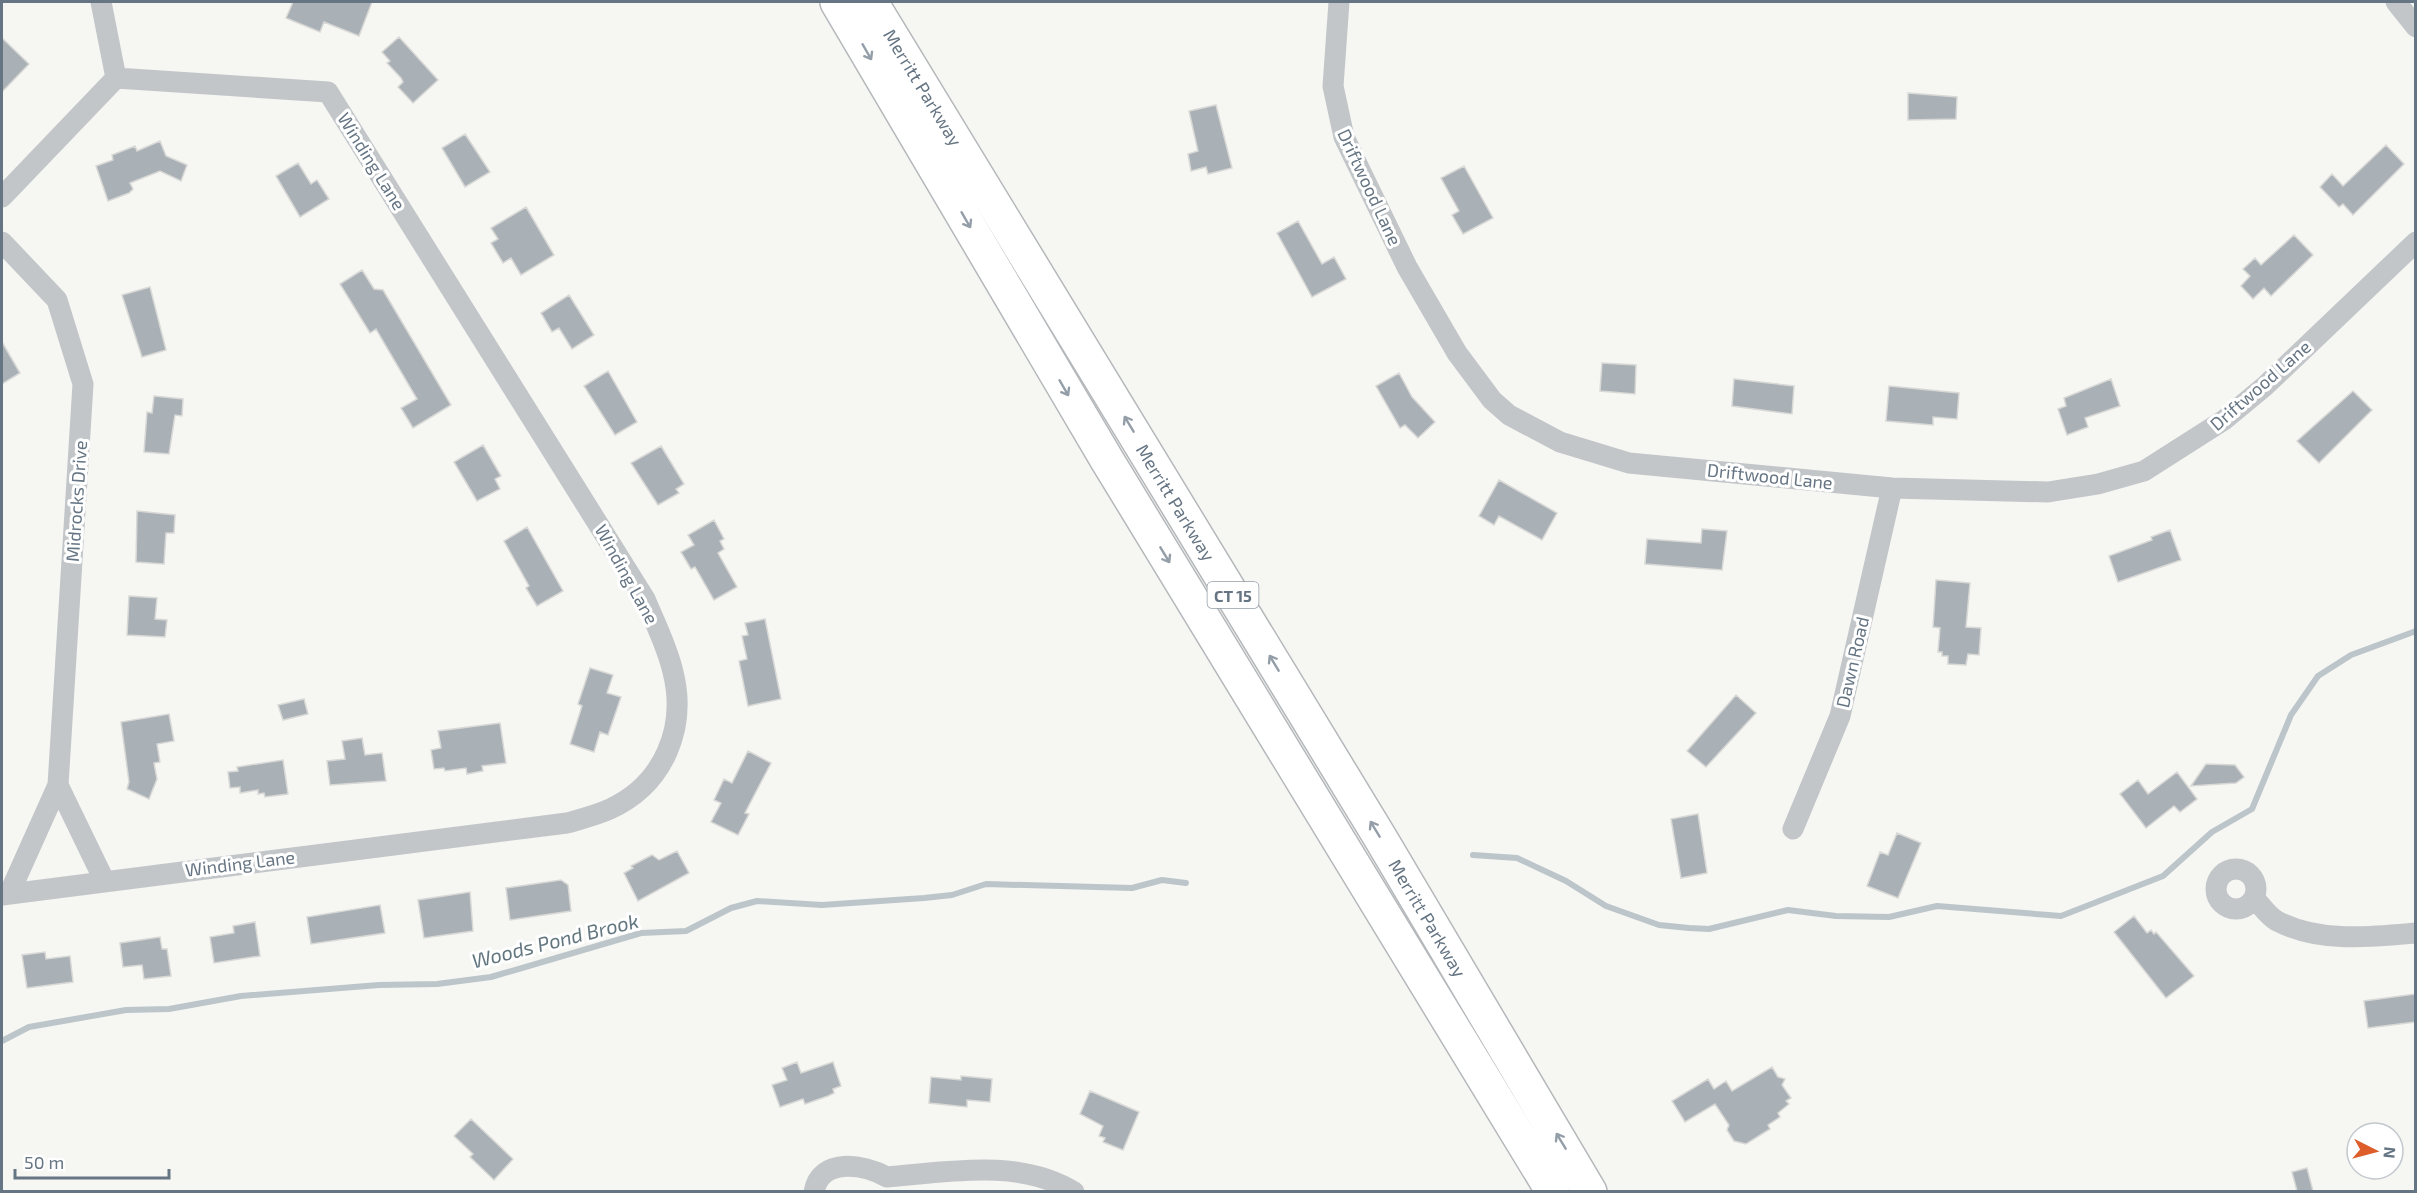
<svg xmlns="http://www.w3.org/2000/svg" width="2417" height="1193" viewBox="0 0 2417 1193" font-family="'Exo 2',sans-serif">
<rect width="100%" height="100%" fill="#f6f6f3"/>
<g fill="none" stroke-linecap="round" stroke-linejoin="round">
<path stroke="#bcc5ca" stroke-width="6" d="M1473 855 1517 858 1566 881 1606 906 1659 925 1689 928 1709 929 1788 910 1836 916 1889 917 1937 906 2061 916 2163 876 2212 832 2252 809 2291 715 2318 676 2351 655 2416 631
M2 1041 29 1027 126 1010 169 1009 241 996 379 985 437 984 491 977 641 933 686 931 731 908 757 901 822 905 924 898 952 895 986 884 1132 888 1162 880 1186 883"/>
</g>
<path fill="#a9b0b6" stroke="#d8d8d6" stroke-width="1.5" d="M293 2H372L359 36 324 22 320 32 286 18Z
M399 37 438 80 413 103 398 87 403 82 401 78 387 63 390 61 382 52Z
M2 38 29 64 2 92Z
M1908 93 1957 97 1956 119 1908 120Z
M1216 105 1232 168 1208 174 1206 167 1191 171 1188 154 1198 151 1189 111Z
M465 134 490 172 465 187 442 148Z
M160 141 166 156 187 165 181 181 160 171 130 183 133 189 129 193 108 201 96 166 113 160 112 155 135 146 137 151Z
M2386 145 2404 164 2353 215 2343 204 2339 207 2320 187 2332 174 2343 186Z
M298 163 311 184 317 180 329 199 300 217 276 176Z
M1464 166 1493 218 1463 234 1452 215 1459 211 1441 178Z
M526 207 554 255 521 275 511 258 503 263 491 243 498 239 491 228Z
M1298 221 1322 264 1334 257 1346 279 1312 297 1277 233Z
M2294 235 2313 255 2271 296 2264 288 2253 299 2241 286 2250 276 2243 269 2255 258 2261 265Z
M362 270 374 289 383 290 451 405 413 428 401 408 417 399 376 329 370 333 340 284Z
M150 287 166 350 142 357 122 295Z
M569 295 594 335 572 349 559 328 552 332 541 313Z
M2 342 20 373 2 384Z
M1602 363 1636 365 1635 394 1600 391Z
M608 371 637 422 615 435 584 386Z
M1399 373 1412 397 1435 422 1418 438 1405 425 1400 428 1376 386Z
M1734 379 1794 386 1792 414 1732 406Z
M2111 379 2120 406 2085 418 2088 427 2067 435 2058 409 2066 406 2064 398Z
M1889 386 1959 393 1957 419 1933 417V425L1886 421Z
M2353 391 2372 410 2319 463 2297 441Z
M154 396 183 399 182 416 175 415 169 454 144 452 147 412 152 413Z
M483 445 501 476 495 479 500 489 477 501 454 462Z
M661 446 684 484 676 489 679 493 658 505 631 463Z
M1499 480 1557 513 1542 540 1499 516 1494 525 1479 516Z
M137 511 175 515 174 533H166L164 564 136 562Z
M714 520 724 539 720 541 724 549 718 553 737 587 714 600 695 567 691 569 681 552 694 545 688 535Z
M527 527 563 591 537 606 526 588 529 586 504 541Z
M1702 529 1727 531 1722 570 1645 564 1647 539 1701 543Z
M2170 530 2181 560 2118 582 2109 556 2152 540 2151 537Z
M1936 580 1970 583 1966 627 1981 628 1979 655 1968 654 1966 665 1948 664V656H1942V652H1938L1940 628 1933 627Z
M129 596 157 598 155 619 167 620 165 637 127 635Z
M765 619 781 699 748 706 739 661 747 659 742 636 748 635 745 623Z
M590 668 613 675 607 693 621 697 608 735 600 732 594 752 570 744 582 706 578 704Z
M1736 695 1756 713 1706 767 1687 751Z
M304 699 308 714 283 720 278 705Z
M169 714 174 741 157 744 160 762 154 763 157 779 149 799 127 789 129 782 121 722Z
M500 723 506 763 482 766 483 771 467 774 466 768 445 771 444 768 434 769 431 750 441 748 438 731Z
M362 738 365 755 382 753 386 781 330 785 327 761 345 759 342 741Z
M748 751 771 763 745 813 749 814 738 835 711 822 721 803 714 800 724 779 732 783Z
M283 760 288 794 265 797 264 793 258 794V790L240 793V787L230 788 228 772 238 771 237 767Z
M2206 764 2235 765 2244 777 2236 783 2191 786Z
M2177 772 2197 799 2180 812 2174 806 2146 828 2120 794 2138 780 2148 794Z
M1698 814 1707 873 1681 878 1671 819Z
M1897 833 1921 843 1898 898 1867 886 1880 852 1888 855Z
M677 851 689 873 638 901 624 873 633 868 631 866 652 855 659 860Z
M561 880 568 885 571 911 510 920 506 888Z
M470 892 473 931 424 938 418 900Z
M380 905 385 933 311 944 307 917Z
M2134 916 2147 933 2151 930 2154 934 2156 932 2194 976 2166 998 2114 932Z
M255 922 260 956 214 963 210 937 234 933 233 926Z
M160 937 162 949H167L171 976 144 979 142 965 123 967 120 943Z
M45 952 46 959 70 956 73 982 27 988 22 955Z
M2415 994V1022L2368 1028 2364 1001Z
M797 1062 801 1073 833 1062 841 1086 833 1089 834 1093 828 1096 805 1104 803 1099 780 1107 772 1085 787 1080 782 1068Z
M1772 1067 1778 1077 1785 1079 1782 1085 1791 1098 1786 1101 1789 1104 1778 1113 1780 1117 1768 1125 1770 1129 1746 1144 1734 1141 1727 1130 1729 1125 1715 1104 1685 1122 1672 1101 1708 1079 1714 1089 1726 1081 1732 1091Z
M961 1076 992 1079 990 1102 967 1100V1107L929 1103 931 1077 961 1080Z
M1090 1091 1139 1112 1123 1150 1103 1142 1105 1138 1099 1136 1103 1126 1080 1114Z
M471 1119 513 1159 494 1180 470 1157 473 1154 454 1136Z
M2307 1168 2313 1191H2297L2292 1172Z"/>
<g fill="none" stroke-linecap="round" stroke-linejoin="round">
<defs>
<g id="highway">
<path d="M837 2 1107 460 1553 1192"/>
<path id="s1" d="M871 2 1381 839 1590 1192"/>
</g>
</defs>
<use href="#highway" stroke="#b5b8bb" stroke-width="36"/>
<path stroke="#c2c6c9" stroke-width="21" d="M101 2 116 78
M1339 2 1333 86 1344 137 1407 267 1457 353 1492 400 1509 415 1560 442 1629 463 1892 488 2048 492 2098 484 2144 471 2224 420 2265 386 2416 242
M2396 2 2416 27
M2 197 116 78
M2 242 57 300 83 384 58 785 10 892
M58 785 104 880
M1793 829 1840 716 1892 488
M2216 889a20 20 0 1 1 40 0a20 20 0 1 1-40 0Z
M2 895 567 823C581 819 597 815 610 809 664 784 687 728 673 672 667 646 655 623 645 599L328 92 116 78
M2254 898C2261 905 2268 916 2277 921 2319 943 2370 937 2416 933
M814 1192C820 1157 863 1164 887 1177 947 1172 1020 1158 1074 1192"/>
<use href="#highway" stroke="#fff" stroke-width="33"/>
</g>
<defs><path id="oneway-shaft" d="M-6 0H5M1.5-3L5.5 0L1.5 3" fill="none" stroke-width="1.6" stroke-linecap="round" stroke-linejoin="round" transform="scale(1.5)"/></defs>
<g stroke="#949ea8">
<use href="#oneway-shaft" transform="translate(867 52) rotate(60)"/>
<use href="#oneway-shaft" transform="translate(966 220) rotate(60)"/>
<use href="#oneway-shaft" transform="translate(1064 388) rotate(60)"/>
<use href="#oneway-shaft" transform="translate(1129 424) rotate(-121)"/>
<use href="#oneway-shaft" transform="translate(1165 555) rotate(59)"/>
<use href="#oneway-shaft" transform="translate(1274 663) rotate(-121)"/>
<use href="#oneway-shaft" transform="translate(1375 829) rotate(-121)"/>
<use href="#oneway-shaft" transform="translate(1561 1141) rotate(-121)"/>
</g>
<g text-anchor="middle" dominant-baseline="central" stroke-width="6" stroke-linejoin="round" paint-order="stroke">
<rect fill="#fff" stroke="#949ea8" stroke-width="1.5" x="1207.5" y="582" width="51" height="26" rx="4.5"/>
<g font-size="16" font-weight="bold" fill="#667583">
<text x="1233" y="595">CT 15</text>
</g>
<g font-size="18" fill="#667583" stroke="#fff">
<text stroke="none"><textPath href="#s1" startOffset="100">Merritt Parkway</textPath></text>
<text transform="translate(372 161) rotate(58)">Winding Lane</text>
<text transform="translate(1370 187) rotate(65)">Driftwood Lane</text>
<text transform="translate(2260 385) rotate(-41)">Driftwood Lane</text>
<text transform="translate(1770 476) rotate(6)">Driftwood Lane</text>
<text transform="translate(76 501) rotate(-86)">Midrocks Drive</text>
<text stroke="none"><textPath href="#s1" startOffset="586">Merritt Parkway</textPath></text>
<text transform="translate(627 574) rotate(61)">Winding Lane</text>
<text transform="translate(1852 662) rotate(-77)">Dawn Road</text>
<text transform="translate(240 863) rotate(-7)">Winding Lane</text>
<text stroke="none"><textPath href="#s1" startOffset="1072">Merritt Parkway</textPath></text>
</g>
<g font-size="20" font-style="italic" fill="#62767f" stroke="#fff">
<text transform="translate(555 940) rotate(-14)">Woods Pond Brook</text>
</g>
</g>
<rect width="2417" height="1193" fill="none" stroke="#667583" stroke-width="6"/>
<g transform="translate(2375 1151) rotate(96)"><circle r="28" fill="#ffffff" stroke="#c2c8cd" stroke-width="1.5"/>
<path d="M0-4.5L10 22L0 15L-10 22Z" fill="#de5e2b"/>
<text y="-9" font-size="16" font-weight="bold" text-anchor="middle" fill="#667583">N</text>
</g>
<path d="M15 1169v9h154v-9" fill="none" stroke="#667583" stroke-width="3"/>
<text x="24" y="1169" font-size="18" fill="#667583" stroke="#ffffff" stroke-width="4.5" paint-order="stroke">50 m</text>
</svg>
